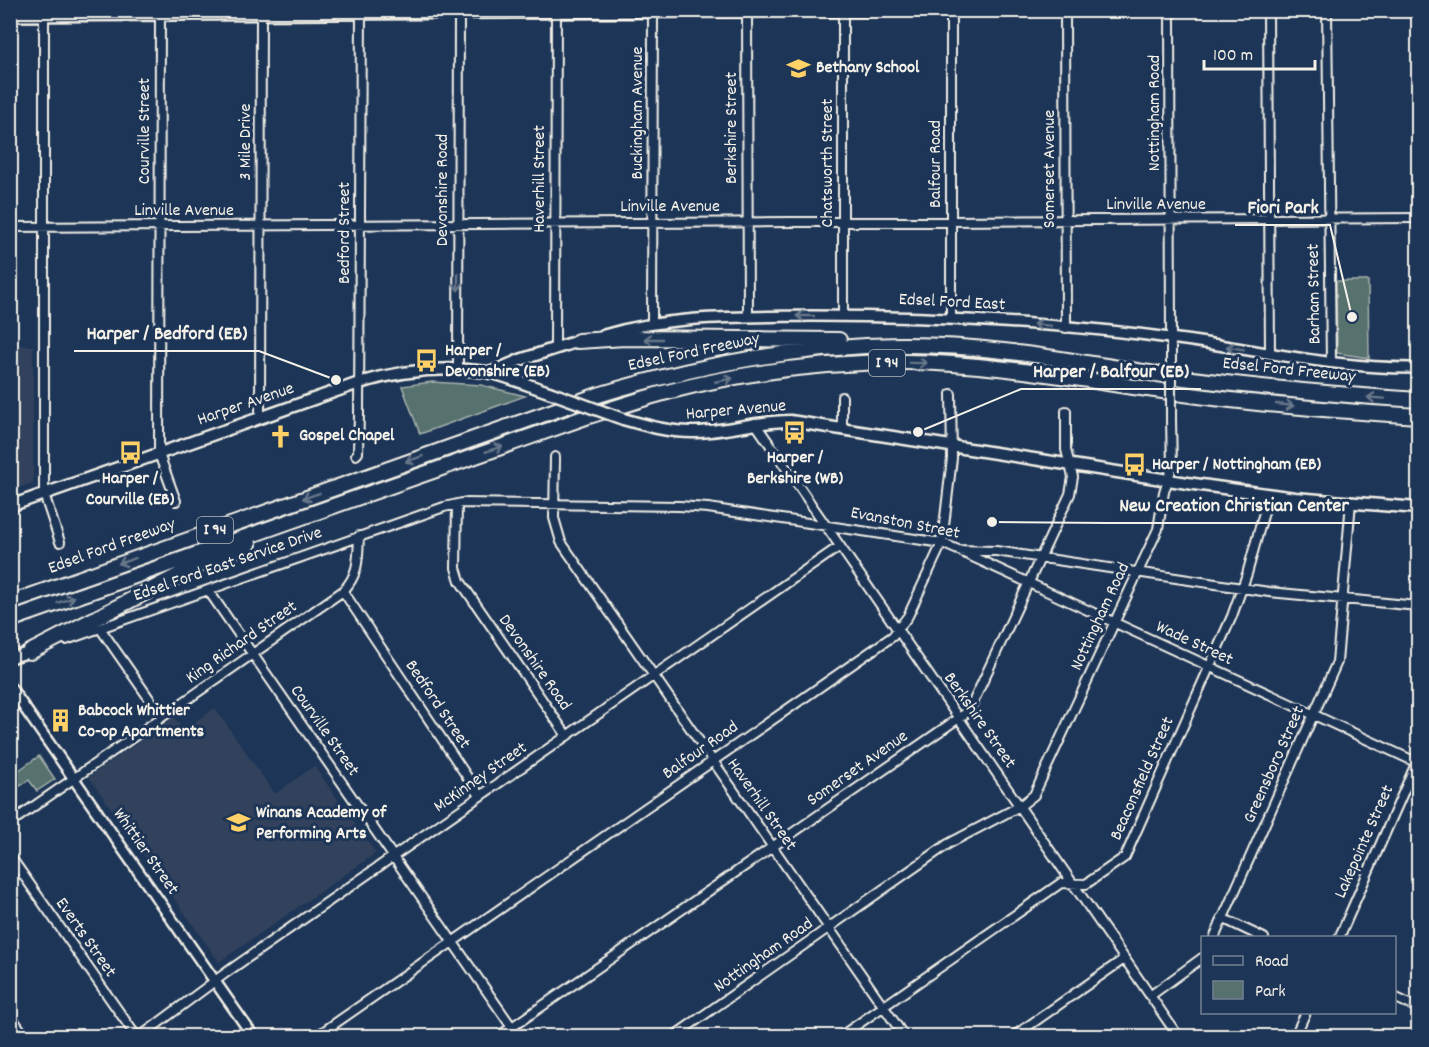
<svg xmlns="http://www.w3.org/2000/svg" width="1429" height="1047" viewBox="0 0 1429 1047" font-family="Dekko,sans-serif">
<rect width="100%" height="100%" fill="#1d3557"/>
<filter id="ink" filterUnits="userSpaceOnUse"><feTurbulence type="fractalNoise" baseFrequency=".0167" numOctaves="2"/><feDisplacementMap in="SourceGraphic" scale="12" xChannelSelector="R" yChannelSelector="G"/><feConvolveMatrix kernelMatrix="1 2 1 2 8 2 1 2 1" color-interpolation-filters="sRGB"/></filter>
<g filter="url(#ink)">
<path fill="#30425c" d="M11 345 33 346V483L11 490Z
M215 708 275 794 314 766 376 853 219 962 89 777 174 717 183 730Z"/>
<path fill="#57716e" stroke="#a6b1ab" stroke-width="1.5" d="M1336 281H1368L1369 358 1337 353Z
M432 382 481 385 525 396 420 434 402 386Z
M39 756 55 779 37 791 29 780 20 786 15 773Z"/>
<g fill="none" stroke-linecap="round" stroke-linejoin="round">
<defs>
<path id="minor" d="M44 10V494L60 542
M160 10 159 454 176 501
M747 10 748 317
M951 10V317
M1065 10 1066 328
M1170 10 1171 343
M1268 10 1270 353
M1327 10 1331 362
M10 227 1418 218
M843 316V10
M652 324 653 10
M555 347 556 10
M458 370 459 10
M842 397V429
M260 418 261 10
M755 423 1178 1036
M356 455 358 453 359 415 361 10
M555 457 554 518 561 542 904 1036
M457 504 456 568 460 581 567 736
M962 552 1418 763
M208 590 518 1036
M343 591 480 796
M100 628 162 717
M66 640 444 507 462 503 679 506 708 508 942 543 958 550 996 551 1269 592 1418 606
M10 823 343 591C359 575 358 558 359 536
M10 856 136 1036
M1222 918 1264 938
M1214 938 1337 662 1351 502
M1339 938 1418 759
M1150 996 1202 958
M1394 997 1418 1008
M10 1015 25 1036
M141 1036 227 972 840 546
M317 1036 893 636 908 616 942 543 952 458 951 394
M499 1036 969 711 1070 494 1073 477 1066 450V411
M674 1036 948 844 1020 806 1034 795 1158 529 1164 492 1172 467 1171 420
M841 1036 1061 883 1086 884 1125 857 1232 616 1247 574 1269 494
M1014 1036 1124 959
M1295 1036 1306 1012"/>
<path id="tertiary" d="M10 16 1011 10
M604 335C671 315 741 317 810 316 936 316 1061 323 1185 340 1263 351 1340 369 1418 368
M10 658 30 652
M10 687 253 1036"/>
<path id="secondary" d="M490 373 520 360 578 341
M623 419C648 426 671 433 697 432 728 431 758 421 790 421L1194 484 1295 498 1418 508
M10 506 359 383C400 371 445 366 487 372 508 376 529 386 549 392"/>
<path id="motorway" d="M578 341 625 338 839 340
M10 603 598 395C697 365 798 346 901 345 997 344 1090 365 1184 378 1262 388 1340 395 1418 400
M10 620 589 416C615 408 641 399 667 392 744 372 825 362 905 362 999 363 1091 382 1184 394 1261 405 1340 411 1418 416
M30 652 199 565 249 544"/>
</defs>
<use href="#minor" stroke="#f4f1e8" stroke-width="12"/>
<use href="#tertiary" stroke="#f4f1e8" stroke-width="14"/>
<use href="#secondary" stroke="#f4f1e8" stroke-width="15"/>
<use href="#motorway" stroke="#f4f1e8" stroke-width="18"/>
<use href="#minor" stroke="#1d3557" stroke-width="8"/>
<use href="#tertiary" stroke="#1d3557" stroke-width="9"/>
<use href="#secondary" stroke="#1d3557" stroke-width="10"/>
<use href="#motorway" stroke="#1d3557" stroke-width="14"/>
<defs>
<path id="minor-bridge" d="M1171 347V420"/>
<path id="secondary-bridge" d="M549 392 623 419"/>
</defs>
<use href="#minor-bridge" stroke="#f4f1e8" stroke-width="12" stroke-linecap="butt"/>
<use href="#secondary-bridge" stroke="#f4f1e8" stroke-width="15" stroke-linecap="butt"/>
<use href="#minor-bridge" stroke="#1d3557" stroke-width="8"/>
<use href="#secondary-bridge" stroke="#1d3557" stroke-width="10"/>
</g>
<defs><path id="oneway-shaft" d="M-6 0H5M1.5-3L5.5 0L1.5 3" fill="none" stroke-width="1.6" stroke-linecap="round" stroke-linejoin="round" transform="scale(1.5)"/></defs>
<g stroke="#68778a">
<use href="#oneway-shaft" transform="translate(458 282) rotate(90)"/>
<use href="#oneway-shaft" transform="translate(805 316) rotate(180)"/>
<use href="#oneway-shaft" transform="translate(1042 325) rotate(-174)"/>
<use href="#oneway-shaft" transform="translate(653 339) rotate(-180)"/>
<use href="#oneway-shaft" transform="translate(1235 348) rotate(-171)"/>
<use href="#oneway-shaft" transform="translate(918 363) rotate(1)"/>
<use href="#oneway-shaft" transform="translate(724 380) rotate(-11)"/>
<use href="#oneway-shaft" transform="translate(1376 398) rotate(-176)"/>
<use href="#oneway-shaft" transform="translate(1285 405) rotate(6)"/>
<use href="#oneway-shaft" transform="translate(494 449) rotate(-19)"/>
<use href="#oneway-shaft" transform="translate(414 459) rotate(161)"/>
<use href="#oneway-shaft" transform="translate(311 496) rotate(161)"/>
<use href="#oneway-shaft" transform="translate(127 561) rotate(161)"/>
<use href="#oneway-shaft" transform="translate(66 600) rotate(-19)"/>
</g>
</g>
<defs>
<symbol id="school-bare" viewBox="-9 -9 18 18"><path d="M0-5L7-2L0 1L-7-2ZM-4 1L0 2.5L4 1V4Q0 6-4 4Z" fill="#ffd166" stroke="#1d3557" stroke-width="2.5" paint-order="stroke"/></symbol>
<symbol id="bus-bare" viewBox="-9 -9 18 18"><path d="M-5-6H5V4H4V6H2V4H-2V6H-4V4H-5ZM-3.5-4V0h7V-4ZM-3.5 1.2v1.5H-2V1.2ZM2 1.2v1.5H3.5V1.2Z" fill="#ffd166" stroke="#1d3557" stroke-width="2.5" paint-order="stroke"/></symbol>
<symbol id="church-bare" viewBox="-9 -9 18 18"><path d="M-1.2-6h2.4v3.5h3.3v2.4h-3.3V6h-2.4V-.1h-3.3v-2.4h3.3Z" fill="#ffd166" stroke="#1d3557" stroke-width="2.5" paint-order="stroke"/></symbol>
<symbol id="building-bare" viewBox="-9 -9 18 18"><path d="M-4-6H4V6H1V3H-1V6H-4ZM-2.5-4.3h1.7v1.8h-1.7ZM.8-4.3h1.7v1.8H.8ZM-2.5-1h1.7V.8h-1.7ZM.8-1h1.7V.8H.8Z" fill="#ffd166" stroke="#1d3557" stroke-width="2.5" paint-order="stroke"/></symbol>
</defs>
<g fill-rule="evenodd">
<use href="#school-bare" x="782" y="52" width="33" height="33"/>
<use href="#bus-bare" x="410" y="344" width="33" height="33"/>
<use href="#bus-bare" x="778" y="416" width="33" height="33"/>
<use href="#church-bare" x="264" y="420" width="33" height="33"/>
<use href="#bus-bare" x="114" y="436" width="33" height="33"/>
<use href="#bus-bare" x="1118" y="448" width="33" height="33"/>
<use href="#building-bare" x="44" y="704" width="33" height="33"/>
<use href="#school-bare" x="222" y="806" width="33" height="33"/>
</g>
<g text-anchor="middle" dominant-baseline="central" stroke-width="6" stroke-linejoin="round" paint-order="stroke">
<g fill="#1d3557" stroke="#b4b9bc" stroke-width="1.5">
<rect x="869" y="350" width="36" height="26" rx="4.5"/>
<rect x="197" y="517" width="36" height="26" rx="4.5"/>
</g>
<g font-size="16" font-weight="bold" fill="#f4f1e8">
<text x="887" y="363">I 94</text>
<text x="215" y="530">I 94</text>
</g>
<g font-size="18" font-weight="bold" fill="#f4f1e8" stroke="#1d3557" text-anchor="start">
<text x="816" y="68">Bethany School</text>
<text x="445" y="351">Harper /<tspan x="445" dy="21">Devonshire (EB)</tspan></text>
<text x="299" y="436">Gospel Chapel</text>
<text x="795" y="458" text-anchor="middle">Harper /<tspan x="795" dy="21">Berkshire (WB)</tspan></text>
<text x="1152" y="465">Harper / Nottingham (EB)</text>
<text x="130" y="479" text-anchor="middle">Harper /<tspan x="130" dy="21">Courville (EB)</tspan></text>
<text x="78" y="711">Babcock Whittier<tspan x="78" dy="21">Co-op Apartments</tspan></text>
<text x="256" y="813">Winans Academy of<tspan x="256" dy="21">Performing Arts</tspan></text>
</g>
<g font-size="18" fill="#f4f1e8" stroke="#1d3557">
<text transform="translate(638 113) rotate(-90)">Buckingham Avenue</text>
<text transform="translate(1155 113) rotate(-90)">Nottingham Road</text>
<text transform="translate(732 128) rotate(-90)">Berkshire Street</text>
<text transform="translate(145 131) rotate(-90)">Courville Street</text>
<text transform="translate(246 142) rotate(-90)">3 Mile Drive</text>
<text transform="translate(828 163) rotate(-90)">Chatsworth Street</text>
<text transform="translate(936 164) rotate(-90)">Balfour Road</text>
<text transform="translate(1050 169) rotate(-90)">Somerset Avenue</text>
<text transform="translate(540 179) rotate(-90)">Haverhill Street</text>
<text transform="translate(443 190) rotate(-90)">Devonshire Road</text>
<text x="1156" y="205">Linville Avenue</text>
<text x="670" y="207">Linville Avenue</text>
<text x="184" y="211">Linville Avenue</text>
<text transform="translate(345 233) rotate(-90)">Bedford Street</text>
<text transform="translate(1315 294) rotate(-91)">Barham Street</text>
<text transform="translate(952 303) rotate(3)">Edsel Ford East</text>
<text transform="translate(694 353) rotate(-12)">Edsel Ford Freeway</text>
<text transform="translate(1289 371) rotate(6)">Edsel Ford Freeway</text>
<text transform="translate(246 405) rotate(-19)">Harper Avenue</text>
<text transform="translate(736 411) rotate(-5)">Harper Avenue</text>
<text transform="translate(905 524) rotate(11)">Evanston Street</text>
<text transform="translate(112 547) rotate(-20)">Edsel Ford Freeway</text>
<text transform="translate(228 565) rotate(-19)">Edsel Ford East Service Drive</text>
<text transform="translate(1101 617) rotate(-65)">Nottingham Road</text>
<text transform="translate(242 643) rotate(-35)">King Richard Street</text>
<text transform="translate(1194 644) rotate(25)">Wade Street</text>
<text transform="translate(534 663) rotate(55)">Devonshire Road</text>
<text transform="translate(437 705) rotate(56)">Bedford Street</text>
<text transform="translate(979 721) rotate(55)">Berkshire Street</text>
<text transform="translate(324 731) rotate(55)">Courville Street</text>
<text transform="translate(701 751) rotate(-35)">Balfour Road</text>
<text transform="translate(1275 765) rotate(-66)">Greensboro Street</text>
<text transform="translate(858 769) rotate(-35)">Somerset Avenue</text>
<text transform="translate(481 778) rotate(-35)">McKinney Street</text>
<text transform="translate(1143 779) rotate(-66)">Beaconsfield Street</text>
<text transform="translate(761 805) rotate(55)">Haverhill Street</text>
<text transform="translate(1365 842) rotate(-66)">Lakepointe Street</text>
<text transform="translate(145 852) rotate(55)">Whittier Street</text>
<text transform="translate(85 938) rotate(55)">Everts Street</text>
<text transform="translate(764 956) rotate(-35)">Nottingham Road</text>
</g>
</g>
<path fill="none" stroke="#f4f1e8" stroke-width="2" d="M1352 317L1330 225H1235M336 380L259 351H74M918 432L1021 389H1201M992 522L1107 523H1360"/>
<g fill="#f4f1e8" stroke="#1d3557" stroke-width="2">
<circle cx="1352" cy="317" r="6"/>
<circle cx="336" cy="380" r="6"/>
<circle cx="918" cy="432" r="6"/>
<circle cx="992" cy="522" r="6"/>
</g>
<g font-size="20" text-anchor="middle" font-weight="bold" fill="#f4f1e8" stroke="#1d3557" stroke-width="6" stroke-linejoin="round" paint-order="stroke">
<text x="1283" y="213">Fiori Park</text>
<text x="167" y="339">Harper / Bedford (EB)</text>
<text x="1111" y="377">Harper / Balfour (EB)</text>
<text x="1234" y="511">New Creation Christian Center</text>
</g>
<rect width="1429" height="1047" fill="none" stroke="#1d3557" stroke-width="36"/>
<rect x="18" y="18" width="1393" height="1011" fill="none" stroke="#f4f1e8" stroke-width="2" filter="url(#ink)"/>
<rect x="1201" y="936" width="195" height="78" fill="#1d3557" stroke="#738091" stroke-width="1.5"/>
<rect x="1213" y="956" width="30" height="9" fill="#1d3557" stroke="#738091" stroke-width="1.5"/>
<text x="1255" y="966" font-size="18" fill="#f4f1e8">Road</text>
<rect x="1213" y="981" width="30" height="18" fill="#57716e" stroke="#738091" stroke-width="1.5"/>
<text x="1255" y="996" font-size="18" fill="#f4f1e8">Park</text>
<path d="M1204 60v9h111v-9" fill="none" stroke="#f4f1e8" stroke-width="3"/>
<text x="1213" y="60" font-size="18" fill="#f4f1e8" stroke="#1d3557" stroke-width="4.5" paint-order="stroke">100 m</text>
</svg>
